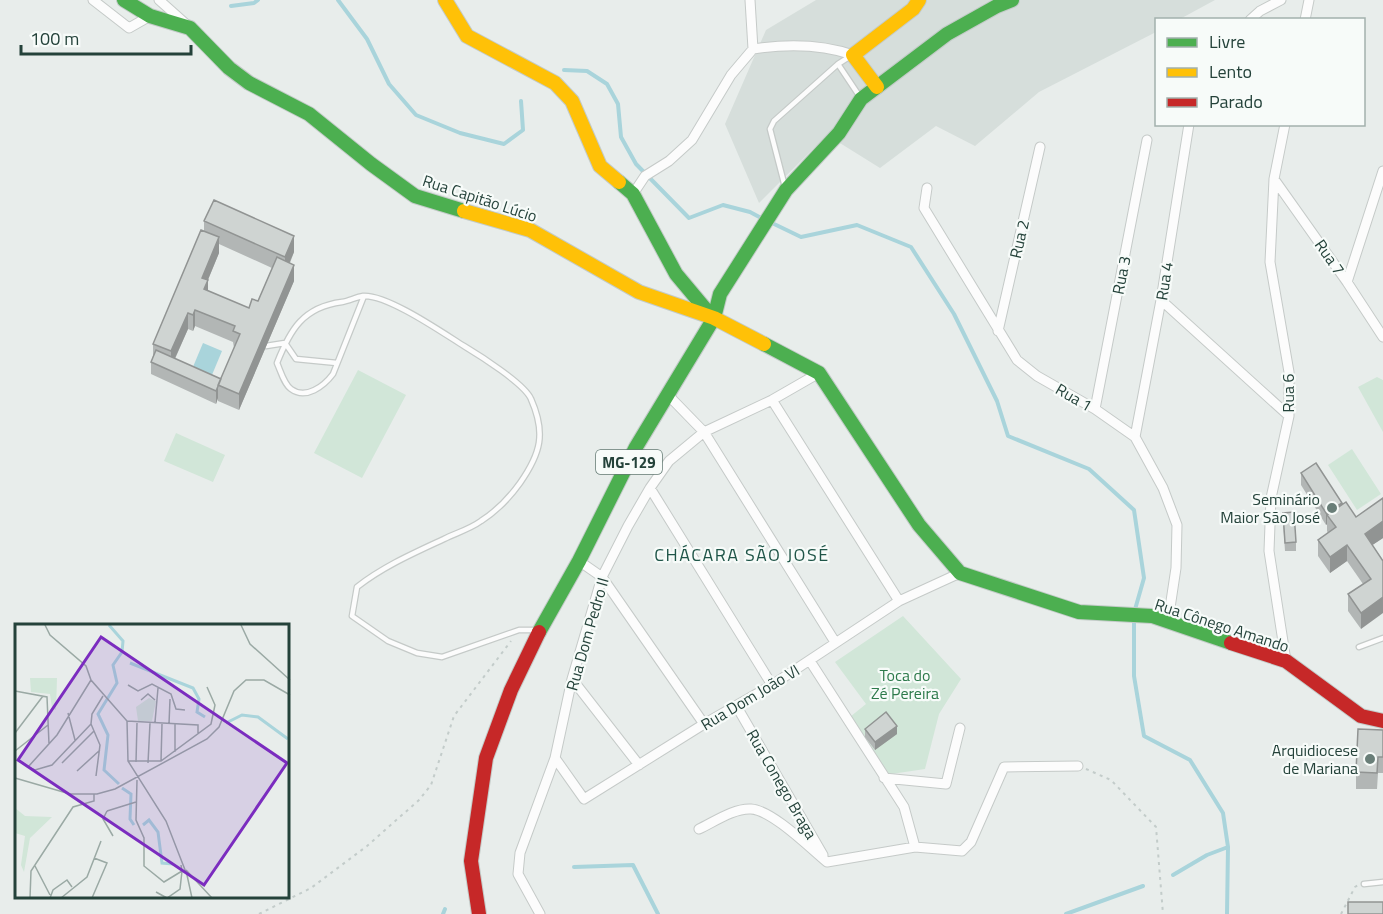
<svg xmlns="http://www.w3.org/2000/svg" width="1383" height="914" viewBox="0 0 1383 914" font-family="'Titillium Web',sans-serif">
<rect width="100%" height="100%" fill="#e8edeb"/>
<path fill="#d6dedb" d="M816 0H1215L1180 19 1156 20V32L1039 92 975 146 936 126 880 168 827 135 759 203 725 124 766 30Z"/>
<path fill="#d1e6d8" d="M358 370 406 395 362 478 314 453Z
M1377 377 1383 380V432L1358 387Z
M176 433 225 455 213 482 164 461Z
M1352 449 1381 494 1357 510 1328 465Z
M903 616 961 679 939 714 925 769 878 776 845 721 866 704 835 662Z"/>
<path fill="#a9d4db" d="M203 343 222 351 209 382 190 374Z"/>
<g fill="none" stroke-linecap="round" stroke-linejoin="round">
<path stroke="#a9d4db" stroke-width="4" d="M338 0 367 39 389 84 416 115 460 133 504 144 523 130 521 101
M231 6 254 3 258 0
M564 70 587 71 607 84 618 104 621 137 636 164 689 218 723 205 750 212 763 219
M770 222 801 237 857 225 911 247 954 314 997 401 1008 436 1089 469 1134 510 1144 578 1134 613V676L1144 736 1190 760 1223 813 1228 847 1227 914
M574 867 633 865 658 914
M1173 875 1207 855 1228 847
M443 914 445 909
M1066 914 1143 886"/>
<defs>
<path id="lane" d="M838 64 860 97
M785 187 770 129 774 121 838 64 852 55
M364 296 333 374C324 386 306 400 291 389 284 384 281 372 277 363 290 330 303 307 342 302 349 301 356 297 363 296 387 294 443 333 464 346 479 355 525 384 531 399 546 433 541 453 520 483 510 497 495 512 481 521 470 529 456 533 444 539 414 553 384 566 357 587L352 616 388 641 417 653 442 657 519 630H536
M266 346 285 343 296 359 337 363
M1359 647 1383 638
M1364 884 1383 882"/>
<path id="street" d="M93 0 129 28 150 16
M159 0 186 24
M750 0 753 49
M1250 20 1260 11 1281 0
M1305 20 1309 0
M1285 124 1274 179 1270 262 1289 372V416L1271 498 1269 551 1286 661
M1274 179 1347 282 1383 337
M927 188 924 208 1017 360 1037 376 1095 409 1135 437 1163 488 1177 525 1176 568 1168 621
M633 194 645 176 669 161 692 140 731 75 753 49C786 44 821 44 853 55
M1347 282 1383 171
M1161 300 1289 416
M998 331 1040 147
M668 395 704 432 835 642
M772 400 899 601
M1095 409 1147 140
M1135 437 1161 300 1189 124
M650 488 772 685
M579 561 602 577 704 724
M810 661 904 807 915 847
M572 679 639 765
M737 707 823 855
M555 758 584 799 704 724 772 685 899 601 960 573
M884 778 946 784 960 728
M699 829C714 822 734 808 751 809 772 810 810 848 827 862L915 847 962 851 971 842 1004 767 1078 766
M540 914 518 874 520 853 555 758 572 679 602 577 628 526 650 488 669 461 704 432 772 400 819 373"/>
<path id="fast" d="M124 0 150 16 190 28 229 68 249 83 309 114 371 164 415 196 464 211
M619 182 633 194 676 274 712 317
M764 344 819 373 919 525 960 573 1079 612 1152 616 1231 643
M539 632 579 561 636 447 714 318 720 294 786 190 839 133 861 99 947 34 997 6 1012 0"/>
<path id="slow" d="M445 0 467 36 555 83 572 101 600 166 619 182
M877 87 853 55 913 9 919 0
M464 211 530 230 639 292 714 318 764 344"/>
<path id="jam" d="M1231 643 1286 661 1361 716 1383 721
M479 914 471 861 486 758 511 690 539 632"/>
</defs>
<use href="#lane" stroke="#c5cac8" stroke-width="7"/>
<use href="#street" stroke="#c5cac8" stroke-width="11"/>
<use href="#fast" stroke="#c3cbc8" stroke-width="16"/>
<use href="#slow" stroke="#c3cbc8" stroke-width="16"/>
<use href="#jam" stroke="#c3cbc8" stroke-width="16"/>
<path stroke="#c3ccca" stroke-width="2" stroke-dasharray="3 4.5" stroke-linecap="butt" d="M1086 769 1111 780 1156 827 1163 914
M259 914 311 888 367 846 419 800 431 785 454 716 511 641
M1341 914 1355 887 1358 885"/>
<use href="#lane" stroke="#fcfcfc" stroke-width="4.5"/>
<use href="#street" stroke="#fcfcfc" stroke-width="9"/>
<use href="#fast" stroke="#4caf50" stroke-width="14"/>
<use href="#slow" stroke="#ffc107" stroke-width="14"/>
<use href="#jam" stroke="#c62828" stroke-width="14"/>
</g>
<path fill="#b2b6b5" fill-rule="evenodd" d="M204 221 294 252 290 263 294 281 239 410 218 401V398L216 404 151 374V362L153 356V344L204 231ZM219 244 272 268 258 301 249 308 208 291V280L219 253ZM195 326 233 342 234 348 221 379 175 359 188 329 193 331Z
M1301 473 1342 505 1356 517 1383 498V538L1372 545 1383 560 1361 629 1348 611V594L1363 584 1347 561 1330 573 1318 556V540L1328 533 1327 531V524L1326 525 1301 485Z
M1283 521 1296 542V551H1285Z
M865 729 897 734 875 750 865 737Z
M1383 730V773H1378L1377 789H1356V772Z"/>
<path fill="#919493" d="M294 236V252L285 273V257Z
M219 237V253L202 294V278Z
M294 265V281L239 410V394Z
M208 280V297L204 289Z
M195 310V326L193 331V315Z
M188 313V329L171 367V351Z
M218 386V398L216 404V391Z
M1342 503V515H1327V524L1326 525V513Z
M1383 521V538L1365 550V534Z
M1347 545V561L1330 573V557Z
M1383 597V613L1361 629V613Z
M897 726V734L875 750V742Z"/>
<path fill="#cfd4d2" stroke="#919493" stroke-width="1.5" d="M214 200 294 236 285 257 204 221Z
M201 230 219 237 202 278 208 280 204 289 249 308 252 299 258 301 277 257 294 265 239 394 218 385 240 334 233 331 235 326 195 310 193 315 188 313 171 351 153 344Z
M156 350 221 379 216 391 151 362Z
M1316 463 1342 503 1326 513 1301 473Z
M1383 498V521L1365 534 1383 561V597L1361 613 1348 594 1371 579 1347 545 1330 557 1318 540 1336 527 1327 515 1346 502 1356 517Z
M1294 512 1296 542 1285 543 1283 513Z
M886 712 897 726 875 742 865 729Z
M1358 729 1383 730V757H1378L1377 773 1356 772Z
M1348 902H1383V914H1348Z"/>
<g fill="#697e78" stroke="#f7fbf9" stroke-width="2">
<circle cx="1332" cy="508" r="6"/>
<circle cx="1370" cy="759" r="6"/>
</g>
<g text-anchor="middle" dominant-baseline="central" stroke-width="4.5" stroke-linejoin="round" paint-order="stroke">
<rect fill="#f7fbf9" stroke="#637a73" stroke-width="1.5" x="596" y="450" width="66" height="24" rx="4.5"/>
<g font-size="15" font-weight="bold" fill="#24423a">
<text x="629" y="462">MG-129</text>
</g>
<g font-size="16" fill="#24423a" stroke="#f7fbf9">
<text transform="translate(480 198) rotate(18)">Rua Capitão Lúcio</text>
<text transform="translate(1019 239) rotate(-77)">Rua 2</text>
<text transform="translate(1330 257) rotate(55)">Rua 7</text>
<text transform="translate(1121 275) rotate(-79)">Rua 3</text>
<text transform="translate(1164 281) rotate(-81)">Rua 4</text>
<text transform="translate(1288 393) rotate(-90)">Rua 6</text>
<text transform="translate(1074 397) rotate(30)">Rua 1</text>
<text transform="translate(1222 625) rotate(18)">Rua Cônego Amando</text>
<text transform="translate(587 634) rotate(-74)">Rua Dom Pedro II</text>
<text transform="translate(750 697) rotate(-31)">Rua Dom João VI</text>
<text transform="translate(782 784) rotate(60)">Rua Conego Braga</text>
</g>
<g font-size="16" fill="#24423a" stroke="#f7fbf9" text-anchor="end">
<text x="1320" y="499">Seminário<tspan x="1320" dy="18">Maior São José</tspan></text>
<text x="1358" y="750">Arquidiocese<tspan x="1358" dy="18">de Mariana</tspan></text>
</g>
<g font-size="16" fill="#2d7a4b" stroke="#f7fbf9">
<text x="905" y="675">Toca do<tspan x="905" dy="18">Zé Pereira</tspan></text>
</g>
<g font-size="18" letter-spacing="1.5" fill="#1f5548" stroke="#f7fbf9">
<text x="742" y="554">CHÁCARA SÃO JOSÉ</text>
</g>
</g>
<g transform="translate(15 624)">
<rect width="274" height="274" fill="#e8edeb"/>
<path d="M15 54H42L41 86 37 84 35 70 16 68ZM134 74 141 77 137 97H123L121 83ZM0 184 10 192 37 193 15 214 9 248 6 241 10 212 0 209Z" fill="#d1e6d8"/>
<path fill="none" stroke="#a9d4db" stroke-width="3" d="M94 1 108 17 107 28 98 41 102 59 83 90 93 111 89 146 104 160M115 39 178 64 184 75 182 88 190 93M211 99 227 91 243 93 273 115M107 164 116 170 115 195 119 201M128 201 134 196 143 208 147 239 158 240"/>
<path fill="none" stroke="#9aa9a4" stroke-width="1.5" d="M30 1 35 11 71 42 76 56 112 97 113 137 151 197 172 251 177 274M226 1 235 20 275 56M113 61 123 67 137 60 156 70 161 85 170 86M0 67 32 73 34 120M126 76 133 70 140 76M53 89 60 116M112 97 183 101V109M140 98 143 64M76 100 37 141 20 146 13 143 42 111 76 56M154 100 155 75M160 100V128M0 109 28 72M0 127 33 101M113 137H146L196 100 200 81 192 63M146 137 147 100M121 138 122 99M47 139 79 107M133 139 135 99M62 147 85 126M81 152 85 121 76 100 77 90 88 72M0 154 55 170H82L100 165 192 115 204 103 219 67 231 56H249L275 71M122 156 121 196 129 214V242L149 258 167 247 166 241M92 187 121 178M92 187 88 195 98 212M20 242 35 271M171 246 197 274M141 268 152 274 165 265 167 247M15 274 16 247 58 183 79 177V170M35 274 38 266 52 256 57 263M46 274 72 253 86 217M77 274 92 239 79 234"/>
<path fill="#7b2cbf" fill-opacity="0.15" stroke="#7b2cbf" stroke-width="3" d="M86 13 272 139 189 261 3 136Z"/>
<rect width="274" height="274" fill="none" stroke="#24423a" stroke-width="3"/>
</g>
<rect x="1155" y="18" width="210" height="108" fill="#f7fbf9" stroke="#a3b1ad" stroke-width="1.5"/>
<rect x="1167" y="38" width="30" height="9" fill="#4caf50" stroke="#a3b1ad" stroke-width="1.5"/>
<text x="1209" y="48" font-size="18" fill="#24423a">Livre</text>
<rect x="1167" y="68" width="30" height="9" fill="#ffc107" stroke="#a3b1ad" stroke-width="1.5"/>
<text x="1209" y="78" font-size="18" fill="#24423a">Lento</text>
<rect x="1167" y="98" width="30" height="9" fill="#c62828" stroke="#a3b1ad" stroke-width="1.5"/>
<text x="1209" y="108" font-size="18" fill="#24423a">Parado</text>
<path d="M21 45v9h170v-9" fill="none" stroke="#24423a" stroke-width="3"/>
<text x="30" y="45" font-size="18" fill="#24423a" stroke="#f7fbf9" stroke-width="4.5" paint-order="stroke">100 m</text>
</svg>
